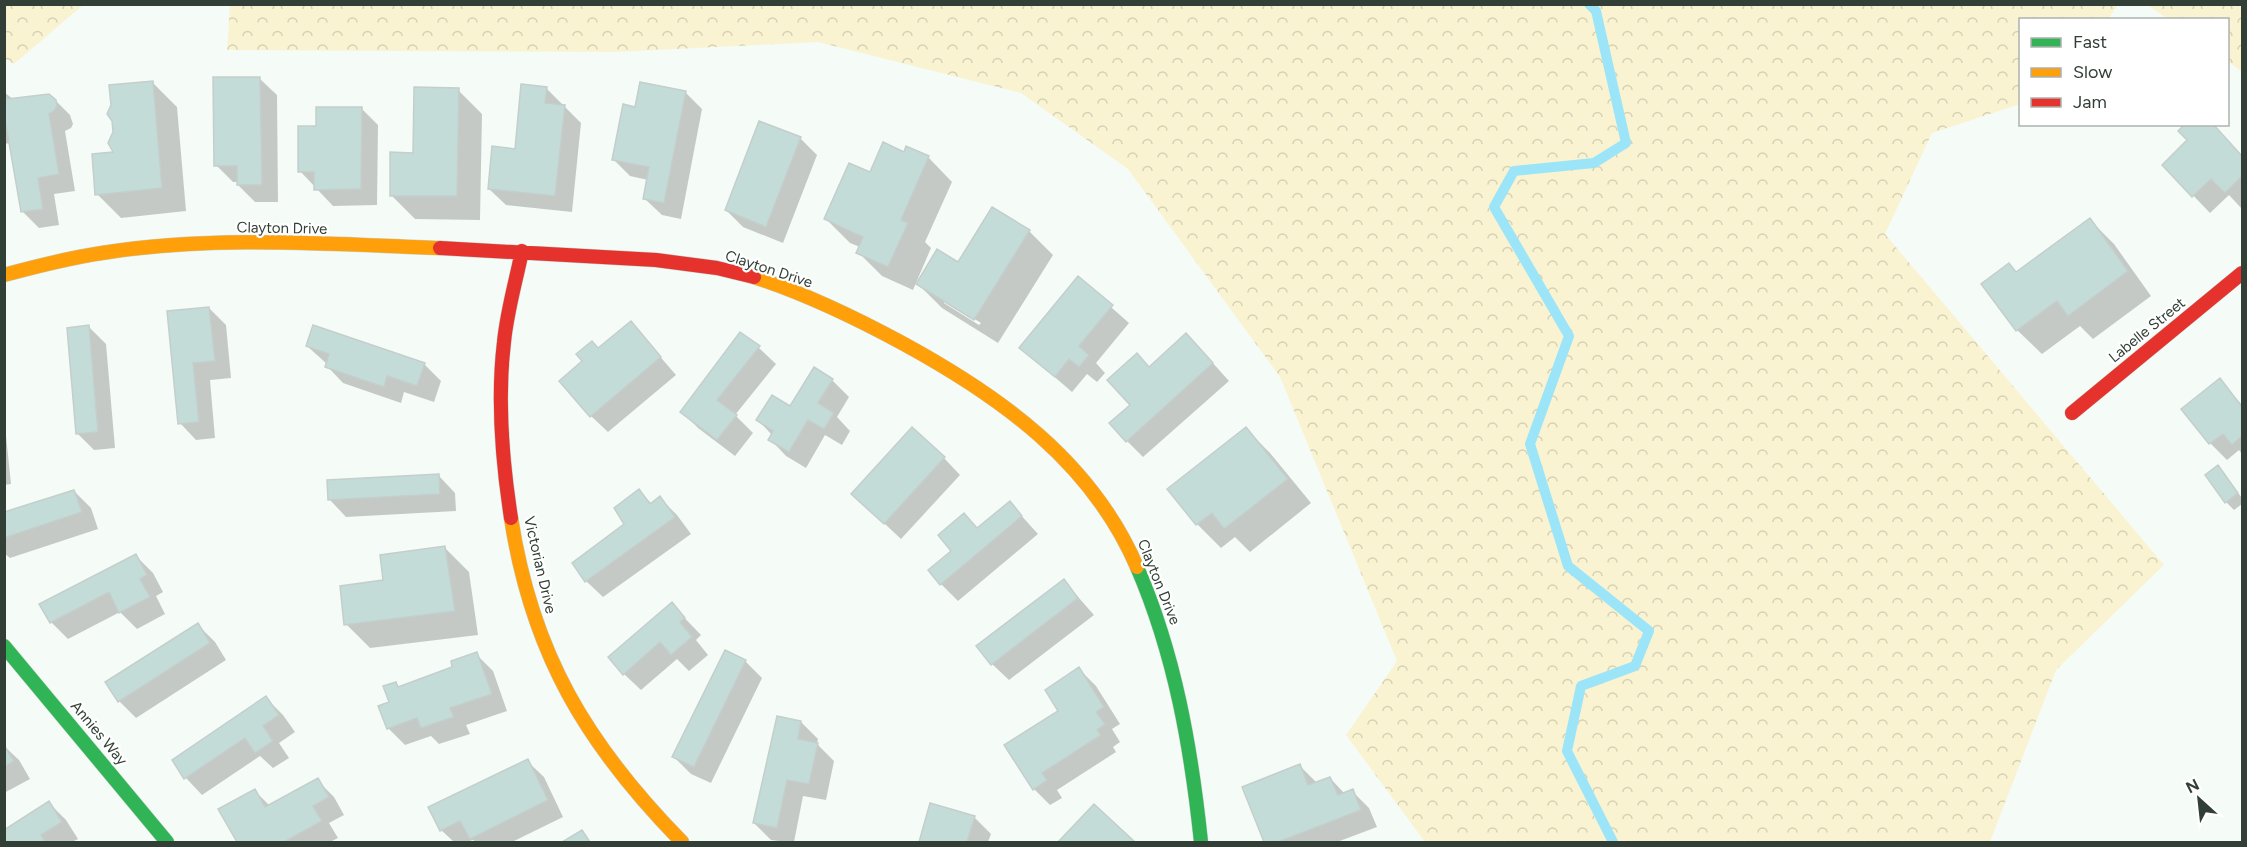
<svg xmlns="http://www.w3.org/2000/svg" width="2247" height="847" viewBox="0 0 2247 847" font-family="Figtree,sans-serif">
<defs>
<pattern id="forest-crowns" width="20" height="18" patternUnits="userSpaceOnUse" patternTransform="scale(1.5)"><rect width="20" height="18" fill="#f9f3d2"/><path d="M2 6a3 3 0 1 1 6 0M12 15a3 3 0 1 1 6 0" fill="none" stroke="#d6d1b5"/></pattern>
</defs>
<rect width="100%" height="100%" fill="#f5fcf7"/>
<path fill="url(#forest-crowns)" d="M230 4 2118 5 2108 19 2020 20V104L1932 133 1885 234 2164 565 2056 670 1990 842H1425L1346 735 1397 661 1280 377 1128 169 1021 93 818 42 614 52 227 50Z
M4 5 5 4 83 5 14 64 5 59Z
M2147 5H2242V72L2228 61V20L2168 19Z"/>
<path fill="#0003" fill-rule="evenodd" d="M260 79 277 95 278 202H255L238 185V182H233L216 165Z
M153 83 177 107 186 211 121 218 97 194 115 153Z
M546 88 581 123 572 212 506 205 489 189 516 151Z
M458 90 482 114 480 220 415 219 391 195 414 154Z
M4 92 14 100 53 98 70 115 73 124 71 128 65 131 75 191 54 194 59 225 39 228 22 211 11 143 4 144Z
M685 92 702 109 681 219 662 215 645 199 648 180 630 176 613 159 637 108Z
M361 108 378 125 377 205 333 206 300 171 318 127Z
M2211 124 2242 157V209L2229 195 2210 213 2164 165Z
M800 138 817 155 783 243 743 227 726 210Z
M904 154 928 157 952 182 925 242 931 248 913 290 882 276 858 252 860 247 850 243 826 219 870 174Z
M2090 220 2114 244 2151 296 2093 339 2080 326 2042 354 2017 330 1983 284 2009 265 2017 273Z
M1029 231 1053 255 998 343 942 308 918 284ZM944 300 981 323 979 325 944 303Z
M1078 278 1129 323 1096 363 1105 373 1097 382 1087 374 1072 392 1021 348Z
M209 308 226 325 231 378 210 380 215 438 196 440 180 423 168 312Z
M631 323 676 375 608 432 591 416 599 350Z
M89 327 106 344 115 448 94 450 77 433Z
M741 334 759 348 776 364 735 415 753 433 735 456 698 428 682 412Z
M307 346 424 364 441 381 434 402 404 392 401 403 343 383 327 366V364Z
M1203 352 1229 381 1143 457 1127 441 1132 405 1150 368Z
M814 369 832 380 849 397 837 417 850 431 842 445 825 435 806 468 786 456 770 439 772 435 758 420 791 408Z
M2220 380 2242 405V454L2239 450 2227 460 2210 443 2183 410Z
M4 416 11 484 4 485Z
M1246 429 1270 453 1311 503 1250 552 1235 537 1221 548 1197 524 1169 489Z
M944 458 960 475 901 539 870 510Z
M2218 467 2242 498V504L2234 510 2226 502Z
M439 476 455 493 456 511 346 517 330 500Z
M74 491 91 508 98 529 10 558 4 553V514Z
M639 491 652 504 660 498 677 515 691 534 603 597 586 581 626 524Z
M1010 503 1038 534 958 601 941 584 964 515 978 529Z
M445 548 469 572 478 635 370 648 346 624Z
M136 556 153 573 163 592 156 596 165 614 137 629 120 612 68 639 51 622Z
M1064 581 1094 615 1009 680 992 664Z
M671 604 701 635 696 640 708 655 689 671 677 659 641 690 624 674Z
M198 625 215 642 226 660 136 718 119 701Z
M476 654 493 671 507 711 466 725 470 734 439 744 431 736 405 745 388 728 396 683 400 688 454 668Z
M745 661 762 678 711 783 691 774 674 757Z
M1079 669 1096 686 1120 724 1112 729 1120 742 1113 747 1116 752 1057 790 1062 798 1050 805 1034 789Z
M266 698 283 715 295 732 279 743 289 758 273 768 260 756 202 795 186 778 174 760Z
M801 722 818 739 817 744 834 761 826 800 803 796 794 842H786L771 840 754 823Z
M4 746 19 760 30 779 4 793Z
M527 761 544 777 563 817 512 842H476L473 840 466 842H454L441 830Z
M1300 766 1317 783 1330 778 1345 794 1352 791 1369 808 1377 827 1337 842H1265L1243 788Z
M317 780 334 797 344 815 329 823 338 838 330 842H239L220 809 255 791 270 806Z
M49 803 66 820 78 839 72 842H4V831Z
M931 805 974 817 991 834 988 842H921Z
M1094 806 1133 842H1060Z"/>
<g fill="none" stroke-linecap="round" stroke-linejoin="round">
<path stroke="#9ce5f8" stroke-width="10" d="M1589 4 1596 11 1626 143 1594 163 1514 171 1494 207 1569 336 1530 444 1568 566 1649 631 1635 666 1581 686 1567 751 1613 842"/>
</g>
<path fill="#c4dcd8" stroke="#c4cecc" stroke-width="1.5" d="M213 77H260L262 185H237V166H214Z
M153 81 162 188 95 195 92 154 113 152 108 143 113 132 112 121 107 114 111 105 109 85Z
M640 82 686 91 664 203 643 199 649 167 612 160 623 104 635 107Z
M521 84 547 87 545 103 565 105 555 196 488 189 492 146 515 149Z
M414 87 459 88 457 196H390V152L413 153Z
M4 90 7 99 49 94 56 100 57 106 54 111 49 114 59 174 38 178 43 209 21 212 6 125H4Z
M316 107H362L361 189 314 190V172H298V126H316Z
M759 121 801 137 766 227 725 210Z
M2185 124H2213L2242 156V176L2225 193 2211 179 2192 197 2162 165 2187 140 2178 131Z
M883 142 904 152 906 146 929 156 901 220 908 223 888 267 856 253 863 237 824 219 849 163 870 172Z
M992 207 1030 230 974 320 916 284 937 249 958 262Z
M2090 218 2128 271 2068 316 2057 301 2016 331 1981 284 2009 263 2016 272Z
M1078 276 1113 305 1079 346 1089 355 1079 367 1069 359 1055 377 1019 348Z
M209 307 215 361 193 363 199 422 178 424 167 311Z
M631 321 661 357 590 417 559 381 582 361 576 354 592 341 598 348Z
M89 325 98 432 76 434 67 328Z
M313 325 425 363 417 386 387 376 384 387 325 367 329 354 306 346Z
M740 332 760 346 717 400 737 415 717 440 680 412Z
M1186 333 1213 363 1126 442 1109 423 1130 405 1107 380 1137 353 1149 367Z
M814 367 833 379 818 403 834 413 824 429 808 420 789 452 768 440 773 431 756 420 772 395 790 406Z
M2220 378 2242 407V436L2232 445 2223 434 2209 444 2181 409Z
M912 427 945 457 884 524 851 494Z
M1246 427 1288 479 1224 529 1212 513 1196 525 1167 489Z
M2218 465 2238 493 2225 503 2205 475Z
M439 474 440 494 328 500 327 480Z
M639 489 650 504 660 496 675 517 585 582 572 563 624 524 614 508Z
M74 490 82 512 4 538V512Z
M1010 501 1022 516 940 585 928 570 951 551 938 535 964 513 977 528Z
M445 546 455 611 344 625 340 586 383 580 380 555Z
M136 554 147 575 140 579 150 597 119 613 109 592 50 623 39 604Z
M1064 579 1078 598 991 665 976 646Z
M672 602 685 618 680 622 692 637 671 655 660 642 623 675 608 657Z
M198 623 210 643 118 702 105 682Z
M725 650 746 660 694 767 672 757Z
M477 652 492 694 450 708 454 717 421 728 417 718 387 729 378 706 389 702 383 686 396 682 398 687 452 667 451 661Z
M1079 667 1104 707 1096 712 1105 724 1097 730 1101 735 1042 773 1047 780 1033 790 1004 745 1058 711 1045 690Z
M266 696 279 715 263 726 273 741 255 753 245 738 184 779 172 760Z
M777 716 801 721 798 739 818 743 809 784 787 780 777 828 753 823Z
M4 745 14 761 4 767Z
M528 759 548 800 470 839 460 821 440 831 428 807Z
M1300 764 1308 785 1330 777 1338 795 1353 789 1361 810 1278 842H1264L1242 787Z
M318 778 329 797 313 806 322 821 284 842H237L218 809 255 789 265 807Z
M49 801 62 822 41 835 45 842H4V830Z
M930 803 975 816 967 842H919Z
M1094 804 1135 842H1058Z
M582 830 590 842H562Z"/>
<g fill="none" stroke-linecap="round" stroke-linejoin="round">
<defs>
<path id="fast" d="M1137 567C1175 655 1191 747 1201 842
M4 646 167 842"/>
<path id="slow" d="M4 275C37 266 69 258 102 253 213 235 329 244 440 248
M754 277C807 294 856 318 904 344 1001 397 1092 462 1137 567
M511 518C532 654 587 745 682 842"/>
<path id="jam" d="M440 248 656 260 717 268 754 277
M2072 413 2242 273
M511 518C502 460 497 400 504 342 507 311 516 281 522 251"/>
</defs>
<use href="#fast" stroke="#c7d1ca" stroke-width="15"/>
<use href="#slow" stroke="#c7d1ca" stroke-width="15"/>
<use href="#jam" stroke="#c7d1ca" stroke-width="15"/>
<use href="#fast" stroke="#30b455" stroke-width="14"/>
<use href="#slow" stroke="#ff9f0a" stroke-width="14"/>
<use href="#jam" stroke="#e5322d" stroke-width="14"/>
</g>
<g text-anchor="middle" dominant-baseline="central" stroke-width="4.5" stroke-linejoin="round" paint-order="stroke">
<g font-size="15" fill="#313f36" stroke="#fff">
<text transform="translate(282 228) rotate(1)">Clayton Drive</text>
<text transform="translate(769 269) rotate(18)">Clayton Drive</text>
<text transform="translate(2147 330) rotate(-39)">Labelle Street</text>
<text transform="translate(540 565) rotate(77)">Victorian Drive</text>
<text transform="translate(1159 582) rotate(68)">Clayton Drive</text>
<text transform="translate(99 733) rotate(50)">Annies Way</text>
</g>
</g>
<rect width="2247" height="847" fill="none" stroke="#313f36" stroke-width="12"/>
<rect x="2019" y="18" width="210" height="108" fill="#ffffff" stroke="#adb2af" stroke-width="1.5"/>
<rect x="2031" y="38" width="30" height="9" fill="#30b455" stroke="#adb2af" stroke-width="1.5"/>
<text x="2073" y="48" font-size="18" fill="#313f36">Fast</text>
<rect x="2031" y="68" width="30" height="9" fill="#ff9f0a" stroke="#adb2af" stroke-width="1.5"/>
<text x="2073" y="78" font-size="18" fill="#313f36">Slow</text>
<rect x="2031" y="98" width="30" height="9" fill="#e5322d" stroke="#adb2af" stroke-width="1.5"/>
<text x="2073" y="108" font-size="18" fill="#313f36">Jam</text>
<g transform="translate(2199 799) rotate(333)" stroke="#ffffff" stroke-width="4.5" paint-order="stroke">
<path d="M0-4.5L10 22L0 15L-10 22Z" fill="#313f36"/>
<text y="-9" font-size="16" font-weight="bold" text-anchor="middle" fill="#313f36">N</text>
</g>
</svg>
